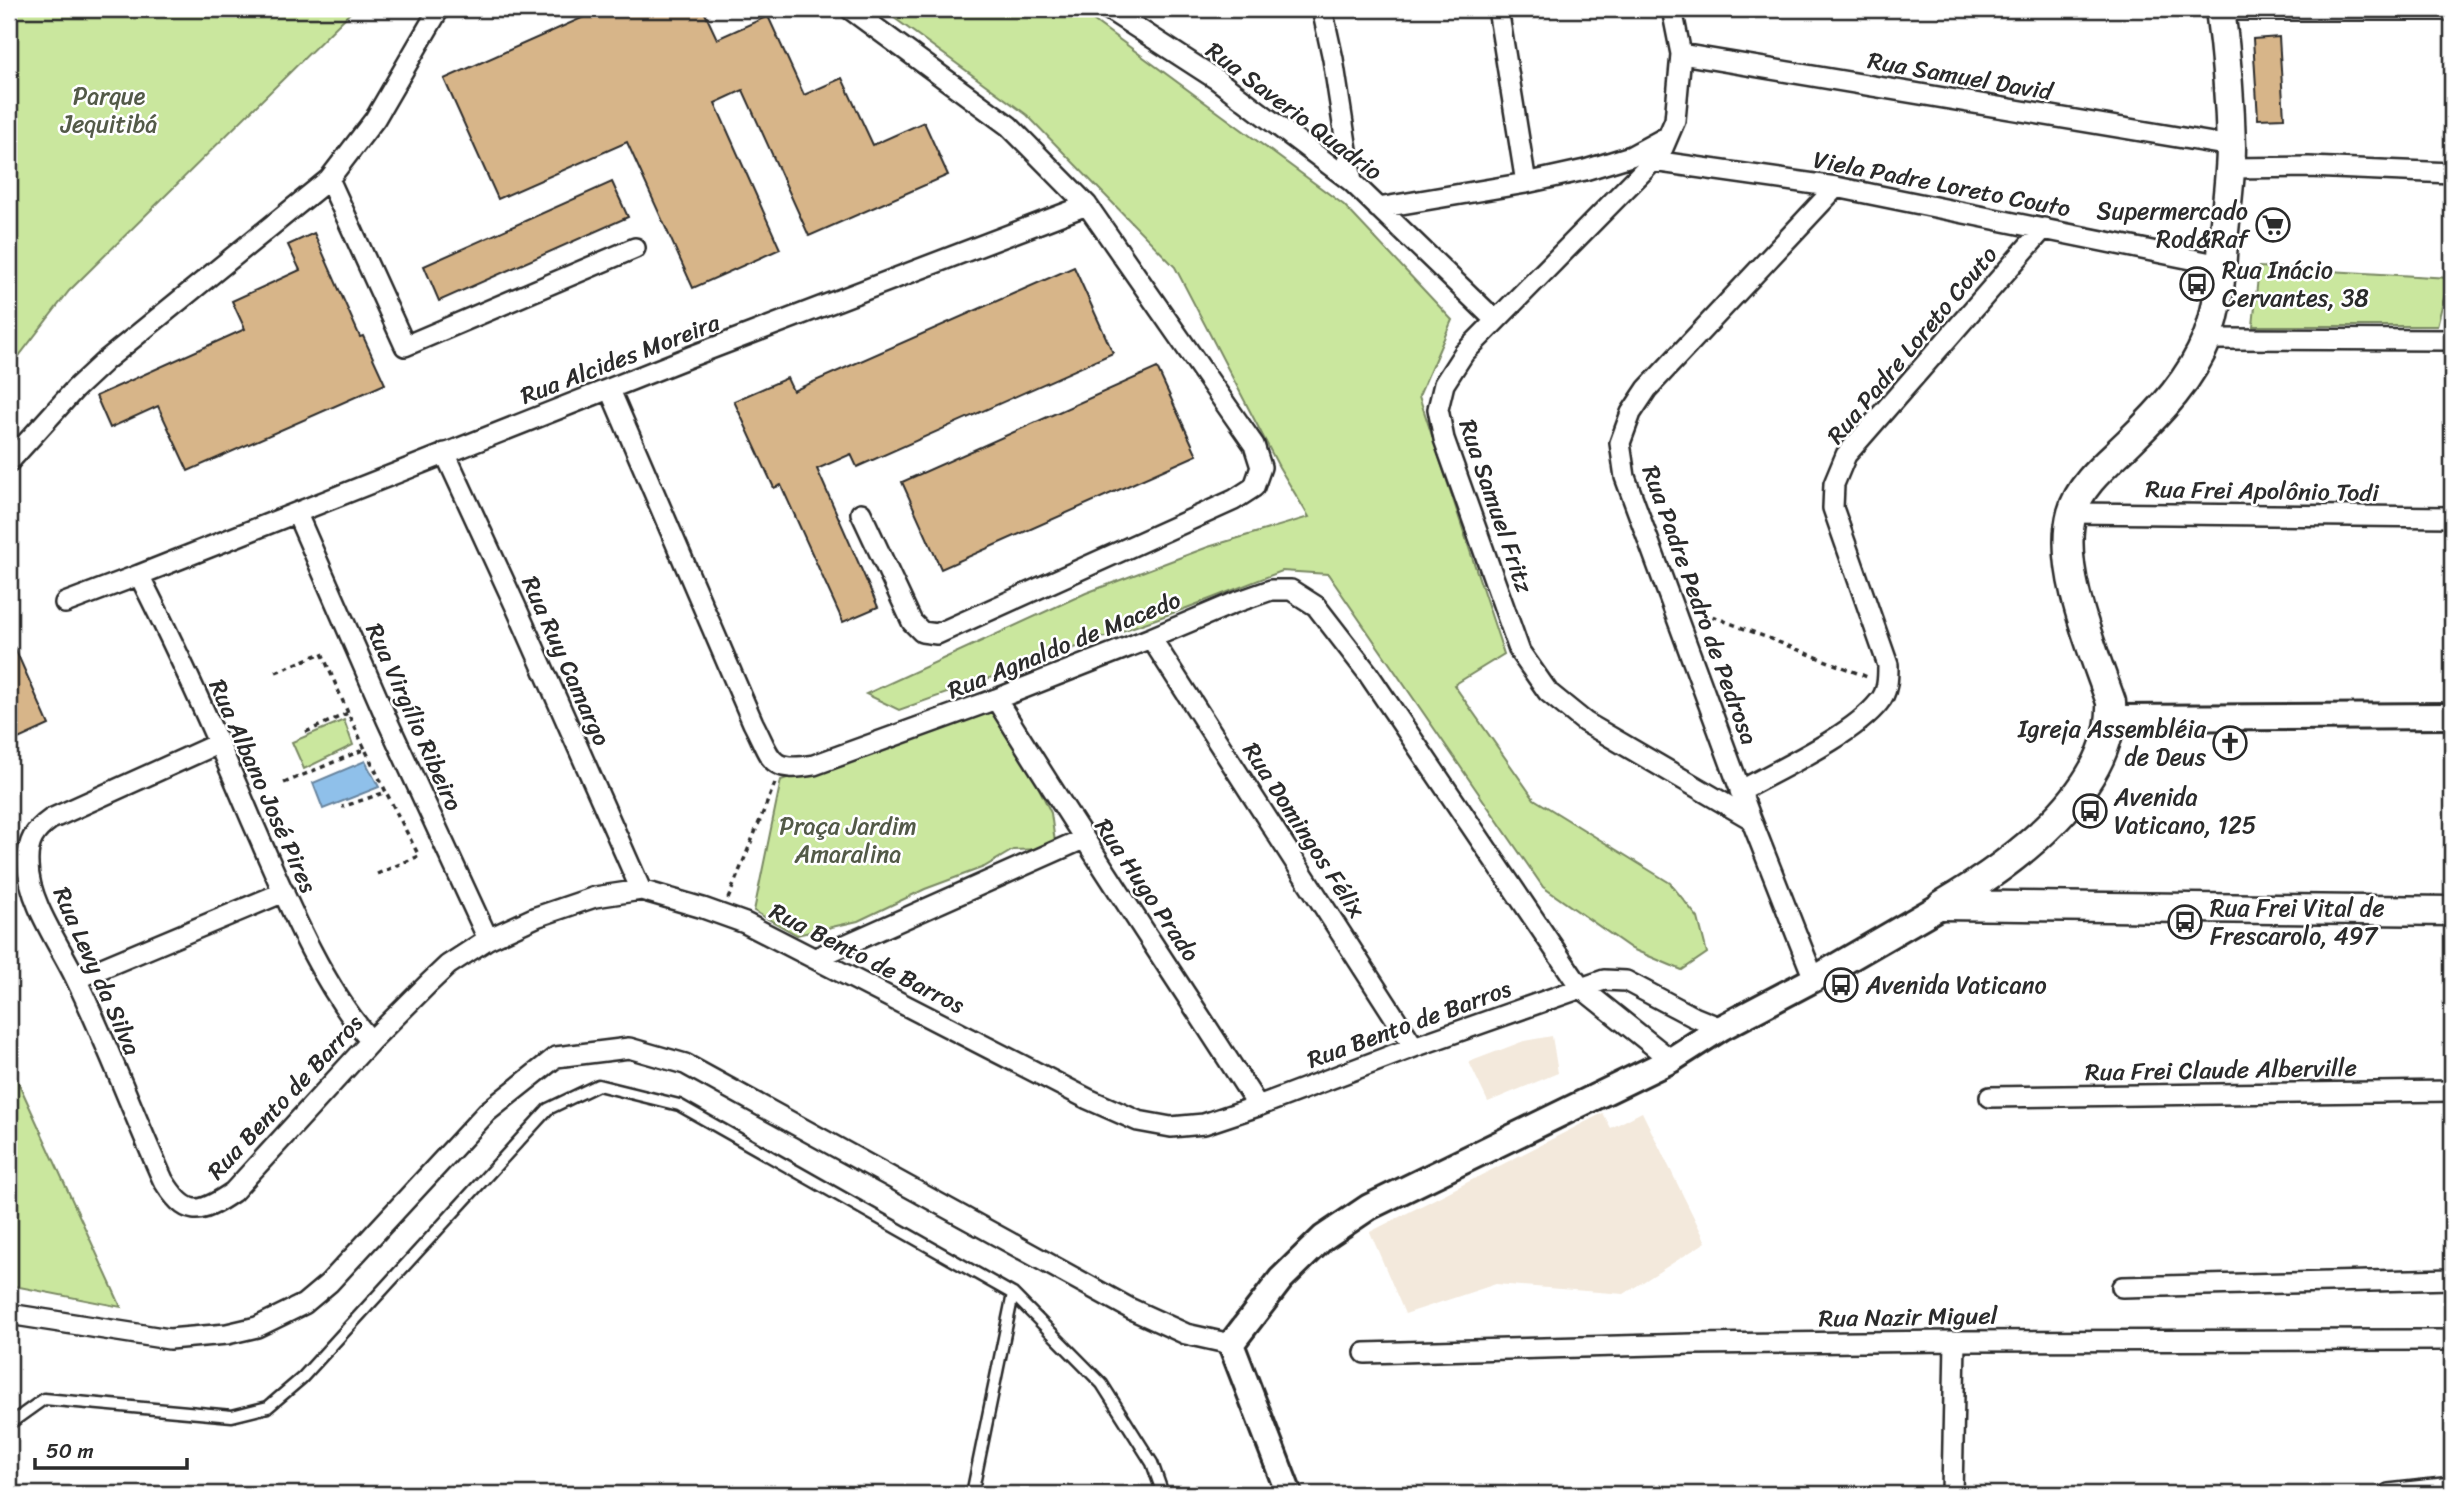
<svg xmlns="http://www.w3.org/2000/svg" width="2461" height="1503" viewBox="0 0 2461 1503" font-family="Sriracha,sans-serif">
<rect width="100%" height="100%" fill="#fff"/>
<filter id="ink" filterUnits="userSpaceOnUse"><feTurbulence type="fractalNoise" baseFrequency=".0143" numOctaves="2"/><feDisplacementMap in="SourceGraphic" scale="14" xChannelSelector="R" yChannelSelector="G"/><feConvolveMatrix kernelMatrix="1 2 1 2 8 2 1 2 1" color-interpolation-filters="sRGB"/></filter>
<g filter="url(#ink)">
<path fill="#f3e9dc" d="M1552 1036 1558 1073 1488 1102 1469 1062 1524 1041Z
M1642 1112 1706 1242 1624 1294 1496 1284 1405 1314 1370 1232 1603 1113 1611 1128Z"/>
<path fill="#cae79e" stroke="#7a8964" stroke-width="2" d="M9 9H354L69 291 9 369Z
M882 9H1078L1344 205 1452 320 1419 396 1504 654 1454 685 1534 799 1670 883 1698 918 1707 953 1682 970 1632 949 1543 887 1328 574 1282 571 1184 609 899 710 866 694 1086 593 1208 547 1309 517 1279 467 1175 267 1027 115Z
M2259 267 2449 278 2437 326H2253Z
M994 707 1030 769 1051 813 1055 842 1042 849 1013 850 984 867 925 889 858 921 797 935 754 911 781 780Z
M344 720 353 745 304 769 292 742Z
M9 1062 121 1307 9 1285Z"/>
<path fill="#8fc0ea" stroke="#67849e" stroke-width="2" d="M365 761 379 787 323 809 313 783Z"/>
<path fill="#d7b589" stroke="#2b2b2b" stroke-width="2" d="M602 9H703L717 39 768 16 804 95 842 78 873 145 924 122 948 175 809 236 743 90 715 103 780 249 693 288 627 142 498 199 444 79Z
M2279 37 2284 118 2258 119 2253 39Z
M612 182 628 217 439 301 424 266Z
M314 233 360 337 363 336 385 384 188 471 158 406 110 428 96 396 245 329 232 301 300 270 288 245Z
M1074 267 1113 353 857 467 851 454 817 469 878 607 843 622 781 485 774 488 734 401 787 378 793 391Z
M1157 368 1197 455 941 569 902 482Z
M9 635 49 725 14 741 9 729V722L15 719 9 704Z"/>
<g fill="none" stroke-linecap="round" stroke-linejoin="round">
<defs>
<path id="service" d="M9 1424 44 1399 232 1416 268 1407 302 1378 548 1109 598 1085 679 1105 1013 1294 1102 1384 1152 1463 1163 1494
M972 1494 1013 1294"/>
<path id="minor" d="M850 9 1009 126 1087 205 1254 445 1261 467 1254 487 1234 500 937 634 922 632 912 622 861 513
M1108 9 1216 79 1352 182 1495 320
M1322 9 1333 59 1352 182
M1498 9 1526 183
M1672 9 1681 54 1675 120 1663 148 1653 161 1464 353 1444 384 1438 409 1444 439 1520 652 1548 692 1585 722 1751 819
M2220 10H2452
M1681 54 2231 146
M1653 161 1836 187 2221 265
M2230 168 2309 167 2452 173
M329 179 405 346 635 248
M1378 208 1526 183 1585 170 1631 156 1668 136
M2207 339 2452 340
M610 390 753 723C772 759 768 773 814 765L996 699 1151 638 1234 603 1271 590H1291L1316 606 1367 672 1580 987 1671 1060
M445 453 515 605 641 890
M9 462 75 389 105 361 329 179 375 119 439 9
M2071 513 2452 517
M297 514 387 720 488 939
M65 603 139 575
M1151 638 1414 1047
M996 699C1081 837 1171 970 1258 1106
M217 744 51 819C34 831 27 842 28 864 28 901 59 944 75 977 107 1043 133 1113 163 1180 186 1217 198 1216 233 1192L371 1041 429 983 448 965 488 939 536 917 595 897 641 890 703 908 745 923 1088 1099 1138 1121 1171 1127 1204 1124 1258 1106 1414 1047 1604 980 1626 981 1694 1017 1721 1028
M1740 791C1779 769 1852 736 1879 702 1888 692 1888 678 1888 665L1833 508 1834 484 1846 455 2044 228
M816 958 1083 839
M76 979 284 892
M1814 979 1751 819 1625 477 1620 443 1631 413 1647 389 1836 187
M371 1041C320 985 283 891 252 821 217 738 180 655 139 575L692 356 1087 205
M1990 1097 2452 1091
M2122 1287 2452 1279
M9 1314 169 1339 227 1334 257 1327 304 1304 329 1283 487 1112 556 1057 629 1048 685 1064 1131 1309 1186 1334 1231 1344
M1365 1353 1692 1344 1955 1341 2452 1340
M1952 1494 1955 1341
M2389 1494 2452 1487"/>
<path id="tertiary" d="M2112 718 2452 716
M1289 1494 1231 1344 1281 1279 1323 1238 1369 1207 1671 1060 1721 1028 1814 979 1942 905"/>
<path id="secondary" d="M1942 905C2009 866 2115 790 2111 702 2093 650 2057 568 2072 513 2080 483 2110 461 2131 440 2161 411 2191 379 2207 339 2219 309 2221 273 2223 241 2226 209 2231 177 2231 146 2230 100 2226 54 2220 9
M1942 905 2452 911"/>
</defs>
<use href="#service" stroke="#2b2b2b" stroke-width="15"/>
<use href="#minor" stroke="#2b2b2b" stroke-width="24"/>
<use href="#tertiary" stroke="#2b2b2b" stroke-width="30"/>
<use href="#secondary" stroke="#2b2b2b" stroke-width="33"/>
<path stroke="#2b2b2b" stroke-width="3.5" stroke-dasharray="5 5" stroke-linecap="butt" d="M1694 609 1870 678
M276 672 322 653 348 713
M306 732 348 713 365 749
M284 783 365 749 386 792 342 807
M377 874 419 856 386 792
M728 899 775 783"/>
<use href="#service" stroke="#fff" stroke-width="10"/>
<use href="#minor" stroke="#fff" stroke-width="19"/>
<use href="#tertiary" stroke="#fff" stroke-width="24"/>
<use href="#secondary" stroke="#fff" stroke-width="28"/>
</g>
</g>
<defs>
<symbol id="supermarket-ring" viewBox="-11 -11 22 22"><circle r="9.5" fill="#fff" stroke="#2b2b2b" stroke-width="1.5"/><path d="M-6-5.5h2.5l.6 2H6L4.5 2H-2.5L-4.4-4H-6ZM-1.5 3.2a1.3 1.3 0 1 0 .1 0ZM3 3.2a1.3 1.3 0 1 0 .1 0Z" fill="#2b2b2b"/></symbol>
<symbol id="bus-ring" viewBox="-11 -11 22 22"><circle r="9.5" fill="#fff" stroke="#2b2b2b" stroke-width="1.5"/><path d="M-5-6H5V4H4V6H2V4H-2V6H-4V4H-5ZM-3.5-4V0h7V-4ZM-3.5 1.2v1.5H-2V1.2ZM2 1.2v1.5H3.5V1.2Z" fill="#2b2b2b"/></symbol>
<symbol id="church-ring" viewBox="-11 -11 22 22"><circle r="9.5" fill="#fff" stroke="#2b2b2b" stroke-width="1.5"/><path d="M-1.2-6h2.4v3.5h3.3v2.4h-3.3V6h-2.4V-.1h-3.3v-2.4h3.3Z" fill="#2b2b2b"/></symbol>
</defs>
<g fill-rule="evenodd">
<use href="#supermarket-ring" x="2254" y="206" width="38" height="38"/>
<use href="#bus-ring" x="2178" y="265" width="38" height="38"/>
<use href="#church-ring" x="2211" y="724" width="38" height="38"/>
<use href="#bus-ring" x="2071" y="792" width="38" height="38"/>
<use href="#bus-ring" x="2166" y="903" width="38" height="38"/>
<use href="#bus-ring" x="1822" y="966" width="38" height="38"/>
</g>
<g text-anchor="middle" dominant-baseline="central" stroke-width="5" stroke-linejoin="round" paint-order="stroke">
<g font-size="24" fill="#2b2b2b" stroke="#fff">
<text transform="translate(1960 76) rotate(10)">Rua Samuel David</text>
<text transform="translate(1294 111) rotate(37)">Rua Saverio Quadrio</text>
<text transform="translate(1942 184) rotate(11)">Viela Padre Loreto Couto</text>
<text transform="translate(1912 345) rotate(-50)">Rua Padre Loreto Couto</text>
<text transform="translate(620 359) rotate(-21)">Rua Alcides Moreira</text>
<text transform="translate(2262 491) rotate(1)">Rua Frei Apolônio Todi</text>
<text transform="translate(1496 506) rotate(71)">Rua Samuel Fritz</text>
<text transform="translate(1700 605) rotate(70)">Rua Padre Pedro de Pedrosa</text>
<text transform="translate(1064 645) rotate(-22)">Rua Agnaldo de Macedo</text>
<text transform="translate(566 661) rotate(66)">Rua Ruy Camargo</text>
<text transform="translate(414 717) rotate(66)">Rua Virgílio Ribeiro</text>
<text transform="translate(263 786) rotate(66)">Rua Albano José Pires</text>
<text transform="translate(1304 830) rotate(57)">Rua Domingos Félix</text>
<text transform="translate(1147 890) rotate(56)">Rua Hugo Prado</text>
<text transform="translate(867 958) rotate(27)">Rua Bento de Barros</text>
<text transform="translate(97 971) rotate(66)">Rua Levy da Silva</text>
<text transform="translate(1409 1024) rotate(-20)">Rua Bento de Barros</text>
<text transform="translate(2221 1070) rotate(-1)">Rua Frei Claude Alberville</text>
<text transform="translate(285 1097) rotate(-47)">Rua Bento de Barros</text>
<text transform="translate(1908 1317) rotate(-1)">Rua Nazir Miguel</text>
</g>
<g font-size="24" fill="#535a48" stroke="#fff">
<text x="109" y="96">Parque<tspan x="109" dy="28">Jequitibá</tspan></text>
<text x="848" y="826">Praça Jardim<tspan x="848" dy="28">Amaralina</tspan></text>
</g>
<g font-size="24" fill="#2b2b2b" stroke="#fff" text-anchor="start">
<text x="2248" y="211" text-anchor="end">Supermercado<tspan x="2248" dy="28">Rod&amp;Raf</tspan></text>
<text x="2222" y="270">Rua Inácio<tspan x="2222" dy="28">Cervantes, 38</tspan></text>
<text x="2206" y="729" text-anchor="end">Igreja Assembléia<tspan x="2206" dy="28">de Deus</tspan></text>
<text x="2114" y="797">Avenida<tspan x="2114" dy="28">Vaticano, 125</tspan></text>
<text x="2210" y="908">Rua Frei Vital de<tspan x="2210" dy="28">Frescarolo, 497</tspan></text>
<text x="1866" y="985">Avenida Vaticano</text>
</g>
</g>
<rect width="2461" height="1503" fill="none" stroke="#fff" stroke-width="35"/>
<rect x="18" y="18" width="2426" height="1468" fill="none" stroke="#2b2b2b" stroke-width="2.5" filter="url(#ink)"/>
<path d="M35 1458v10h152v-10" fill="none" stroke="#2b2b2b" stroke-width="3.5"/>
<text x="46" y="1458" font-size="21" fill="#2b2b2b" stroke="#ffffff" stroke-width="5" paint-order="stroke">50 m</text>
</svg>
